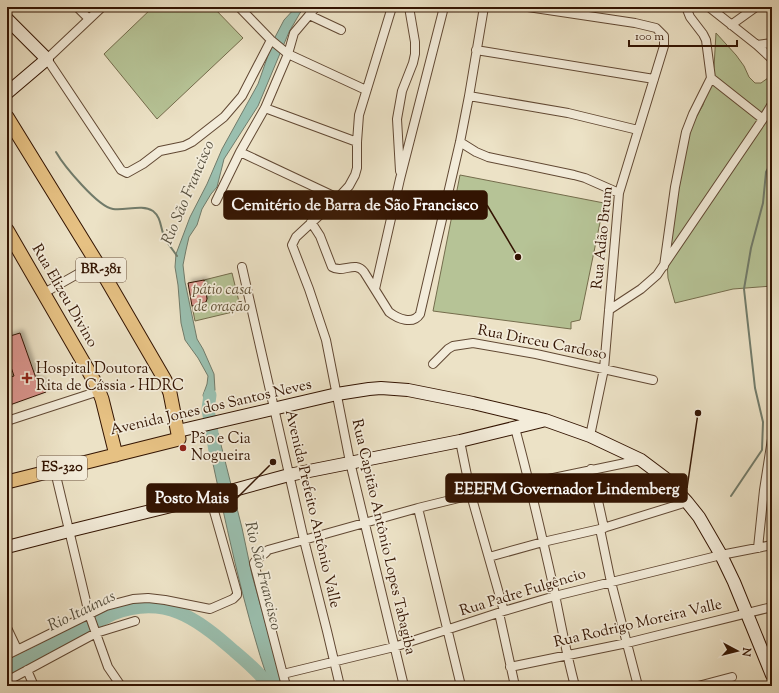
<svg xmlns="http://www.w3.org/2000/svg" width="779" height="693" viewBox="0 0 779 693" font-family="'Sorts Mill Goudy',serif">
<defs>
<filter id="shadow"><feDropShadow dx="3" dy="-3" stdDeviation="2" flood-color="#0004"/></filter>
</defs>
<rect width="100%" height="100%" fill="#ece2c6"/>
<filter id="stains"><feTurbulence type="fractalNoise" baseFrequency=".005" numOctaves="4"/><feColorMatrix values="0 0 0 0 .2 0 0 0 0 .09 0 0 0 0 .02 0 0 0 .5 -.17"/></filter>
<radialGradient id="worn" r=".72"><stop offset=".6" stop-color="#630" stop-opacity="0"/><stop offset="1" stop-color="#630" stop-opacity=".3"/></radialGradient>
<path fill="#b6c396" stroke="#746c4c" d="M153 7H213L243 38 157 119 104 54Z
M716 33 736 55 744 66 749 77 755 83H761L772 75V286L733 289 675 303 668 278 667 262 682 157 693 123 703 105 714 67Z
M460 175 604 203 580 320 571 322V329L433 311Z
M232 273 241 310 195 321 192 306 207 299 204 280Z"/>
<path fill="#9abfaf" stroke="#717b6a" d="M296 7H306L300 13 289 32 258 106 224 159 217 187 211 194 202 209 197 225 189 237 186 250 183 265 185 282 197 339 203 349 214 374 215 390 211 398 214 410 207 411 203 395 207 384 208 376 198 358 185 340 181 323 178 285 175 267 176 254 190 217 207 184 222 149 258 84 273 41 284 20Z
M218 433 242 528 252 575 283 686H270C242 605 225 519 207 436Z"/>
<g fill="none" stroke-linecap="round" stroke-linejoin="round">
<path stroke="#717b6a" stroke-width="2" d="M56 152C64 166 98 207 113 209 125 211 142 204 153 211 162 218 160 229 165 238 168 244 173 250 177 256
M731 496 762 450 763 422 755 388 744 289 751 248 763 203 766 172 772 161"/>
<path stroke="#9abfaf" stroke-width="13" d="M210 395 208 409 215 451
M7 668 113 614C164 594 197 618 234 651 247 662 260 673 269 686"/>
</g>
<path fill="#d8938b" stroke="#331402" filter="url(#shadow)" d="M204 280 207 299 206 302 192 306 188 283Z
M20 333 37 381 41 380 46 392 7 406V378L14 376 10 364 7 365V337Z"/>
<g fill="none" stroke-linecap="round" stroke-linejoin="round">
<defs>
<path id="street" d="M77 7 89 19
M102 7 47 59 121 170 127 173 143 164 160 151 184 146 192 142 224 117 242 96 271 40
M239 7 271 40 288 54 366 90
M392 7 359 115 357 142V168L355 175 349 186 338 198 296 237 292 245 309 289 326 340 350 462 404 686
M528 7 635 23 656 28 664 36V46L619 193 604 369 590 436
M709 7 757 45 772 59
M309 15 341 30
M731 25 756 7
M757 45 772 43
M476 50 654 79
M711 78 763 119
M469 96 568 113 638 130
M265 108 357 142
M460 142 476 152 488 157 574 175 585 178 619 193
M240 152 338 198
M400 171 397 119 402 91 413 63 415 54V42L409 7
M216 201 240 152 265 108 288 54 294 33 316 7
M311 222 320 236 332 267C343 274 355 260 364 272L389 312C398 319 413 325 420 314L460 142 469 96 484 7
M664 266 675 187 686 132 693 114 711 78 706 40 703 34 690 17 686 7
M242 267 304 540 327 631 340 686
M375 289 400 179 444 7
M44 293 97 263
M609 310 641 289 657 275 763 119 772 104
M433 364 448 349 453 346 473 343 536 354 653 380
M7 421 99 391
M515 428C529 480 541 532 553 585 560 619 566 653 575 686
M460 441 471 495 504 611
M53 463 89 614 108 667 121 686
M591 469 604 528
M764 490 772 491
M418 508 461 686
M600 529 611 582 638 686
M758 548 764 490 772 439
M489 557 543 542 600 529 687 502
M499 613 515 686
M7 628 17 649
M7 655 106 606 133 599 148 598 165 600 210 609 233 599 237 595V592L210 497
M510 667 627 643 772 607
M27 670 34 686
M283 674 394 647 504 611 555 596 721 555 772 545
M7 681 96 633 135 621
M286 686 254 563C255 559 264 556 268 550L418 508 471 495 640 460
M698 686 732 677"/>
<path id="secondary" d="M7 19 47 59 7 93
M178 431 337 394 369 389 381 388 408 390 473 403 545 420 590 436 641 460 665 478 687 502 699 517 721 555 734 582 772 675
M7 547 69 531 216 495 289 475 460 441 542 421"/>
<path id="primary" d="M7 117 97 263 165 380 170 393 179 439 7 482
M7 230 96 384 102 399 116 455"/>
</defs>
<use href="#street" stroke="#614833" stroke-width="10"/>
<use href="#secondary" stroke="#331402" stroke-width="14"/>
<use href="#primary" stroke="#331402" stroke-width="15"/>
<use href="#street" stroke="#f3ecda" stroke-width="8"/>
<use href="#secondary" stroke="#f3ecda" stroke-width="12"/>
<use href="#primary" stroke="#e6c183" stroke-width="13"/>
</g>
<g fill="#8f2418" stroke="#f3ecda" stroke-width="1.5">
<path d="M25 372h4v4h4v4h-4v4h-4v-4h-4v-4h4z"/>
<circle cx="183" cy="448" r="4"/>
</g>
<g text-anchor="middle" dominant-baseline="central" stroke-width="3.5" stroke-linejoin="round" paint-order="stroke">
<g fill="#f3ecda" stroke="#6d5543" stroke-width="1">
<rect x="76" y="258" width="50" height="24" rx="3"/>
<rect x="37" y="456" width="50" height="24" rx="3"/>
</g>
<g font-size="14" font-weight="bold" fill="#331402">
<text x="101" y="270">BR-381</text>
<text x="62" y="468">ES-320</text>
</g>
<g font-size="15" fill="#331402" stroke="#f3ecda">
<text transform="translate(603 238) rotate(-84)">Rua Adão Brum</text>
<text transform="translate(64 296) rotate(60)">Rua Elizeu Divino</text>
<text transform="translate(542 343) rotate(11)">Rua Dirceu Cardoso</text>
<text transform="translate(211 408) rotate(-13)">Avenida Jones dos Santos Neves</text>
<text transform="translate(312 509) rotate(77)">Avenida Prefeito Antônio Valle</text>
<text transform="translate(383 537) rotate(77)">Rua Capitão Antônio Lopes Tabagiba</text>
<text transform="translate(523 593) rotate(-17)">Rua Padre Fulgêncio</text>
<text transform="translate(638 624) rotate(-13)">Rua Rodrigo Moreira Valle</text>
</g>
<g font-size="15" font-style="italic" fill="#615136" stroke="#f3ecda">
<text x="222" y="290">pátio casa<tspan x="222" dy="17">de oração</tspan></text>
</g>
<g font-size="15" fill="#331402" stroke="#f3ecda" text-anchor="start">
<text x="36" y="369">Hospital Doutora<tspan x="36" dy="17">Rita de Cássia - HDRC</tspan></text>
<text x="191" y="439">Pão e Cia<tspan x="191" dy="17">Nogueira</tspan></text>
</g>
<g font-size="16" font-style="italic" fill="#57503f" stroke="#f3ecda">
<text transform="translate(189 193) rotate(-67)">Rio São Francisco</text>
<text transform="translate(262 576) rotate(76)">Rio São Francisco</text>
<text transform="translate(82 612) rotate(-26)">Rio Itaúnas</text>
</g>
</g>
<path fill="none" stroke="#331402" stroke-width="1.5" d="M518 257L487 205M698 413L687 488M273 462L237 498"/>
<g fill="#331402" stroke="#f3ecda" stroke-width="1.5">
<circle cx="518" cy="257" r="4"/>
<circle cx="698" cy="413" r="4"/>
<circle cx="273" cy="462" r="4"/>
</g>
<g fill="#331402" stroke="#331402" stroke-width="1.5">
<rect x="224" y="191" width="263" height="28" rx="4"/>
<rect x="446" y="474" width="241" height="28" rx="4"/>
<rect x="147" y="484" width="90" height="28" rx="4"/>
</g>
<g font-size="16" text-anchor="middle" font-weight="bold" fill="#fff">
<text x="355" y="210">Cemitério de Barra de São Francisco</text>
<text x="567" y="494">EEEFM Governador Lindemberg</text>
<text x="192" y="503">Posto Mais</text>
</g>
<rect width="779" height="693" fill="none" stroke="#ece2c6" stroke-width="24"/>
<rect x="8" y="8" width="763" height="677" fill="none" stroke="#331402" stroke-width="2"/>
<rect x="12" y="12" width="755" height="669" fill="none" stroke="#331402"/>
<g transform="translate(737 651) rotate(97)" stroke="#f3ecda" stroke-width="3" paint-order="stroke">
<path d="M0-3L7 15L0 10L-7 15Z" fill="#331402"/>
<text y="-6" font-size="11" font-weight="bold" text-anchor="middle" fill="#331402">N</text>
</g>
<path d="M629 40v6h108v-6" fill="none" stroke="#331402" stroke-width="2"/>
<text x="635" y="40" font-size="12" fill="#331402" stroke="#f3ecda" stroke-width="3" paint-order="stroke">100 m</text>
<rect width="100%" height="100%" filter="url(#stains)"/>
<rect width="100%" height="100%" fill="url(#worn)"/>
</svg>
